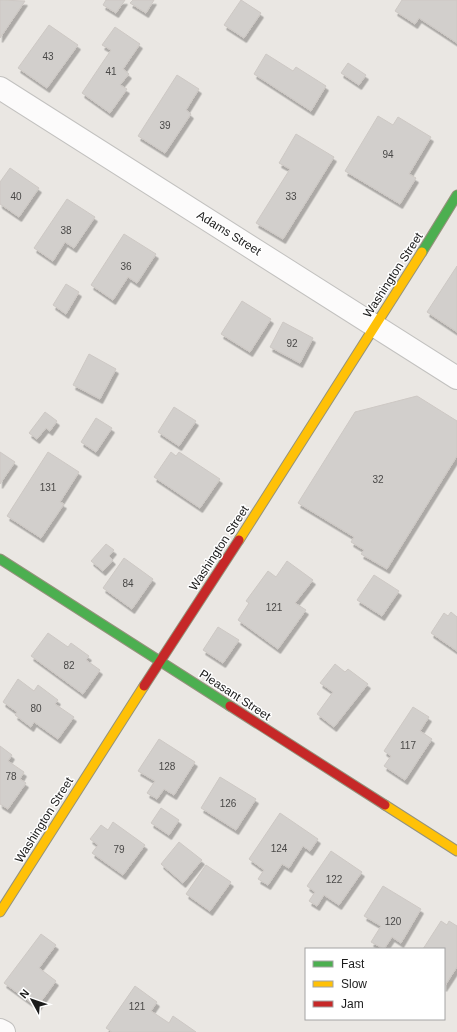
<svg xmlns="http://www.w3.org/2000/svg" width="457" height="1032" viewBox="0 0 457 1032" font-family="Helvetica,sans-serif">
<defs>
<filter id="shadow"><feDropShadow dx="2.5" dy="4.5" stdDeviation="0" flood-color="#0004"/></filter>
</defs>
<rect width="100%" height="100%" fill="#eae7e3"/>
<path fill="#d2cfcc" stroke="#cdc8c4" filter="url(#shadow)" d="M0 0 25 1 0 38Z
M106 0H125L116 13 103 5Z
M133 0H154L146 13 130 3Z
M241 0 261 13 244 38 224 25Z
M402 0H457V43L419 18 415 24 395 11Z
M49 25 78 45 47 88 18 68Z
M115 27 140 44 123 69 129 74 120 85 127 89 110 113 82 93 111 50 102 45Z
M266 54 293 71 296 67 326 86 311 111 254 74Z
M348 63 366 75 359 85 341 73Z
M177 75 199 89 186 110 191 114 165 153 138 136Z
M378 116 393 125 398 117 431 137 409 174 416 178 400 204 345 171Z
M296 134 334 157 283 239 256 223 290 169 279 163Z
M10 168 39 188 19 217 0 204V182Z
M67 199 95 217 74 248 65 242 53 261 34 248Z
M124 234 156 254 137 283 128 277 113 300 91 285Z
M457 266V332L427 312Z
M66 284 79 292 66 314 53 305Z
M242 301 271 319 250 352 221 334Z
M283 322 313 338 300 363 270 347Z
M89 354 116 369 100 399 73 385Z
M417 396 457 421V456L387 569 361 554 364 550 351 542 354 537 298 503 355 412Z
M174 407 196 421 179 446 158 432Z
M45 412 57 421 50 431 46 428 37 439 29 433Z
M96 418 112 428 96 452 81 442Z
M0 452 15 462 0 484Z
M48 452 79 472 60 502 64 504 41 538 7 516Z
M171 452 176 456 179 452 220 479 200 508 154 477Z
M106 544 114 550 109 556 113 560 103 571 91 561Z
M124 558 153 579 132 609 103 588Z
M287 561 313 580 295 603 306 610 278 649 238 620 249 603 246 601 268 571 276 577Z
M374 575 399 591 382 616 357 600Z
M451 612 457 617V651L431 633 444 613 448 616Z
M218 627 239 640 223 663 203 650Z
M48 633 68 647 71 643 89 656 86 660 100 670 83 694 31 656Z
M335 664 345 672 348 669 368 684 334 727 317 714 333 692 320 683Z
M18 679 34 691 38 685 58 700 55 704 74 717 58 739 34 722 31 727 15 715 17 712 3 702Z
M413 707 429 717 420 731 432 739 405 780 384 766 391 756 384 751Z
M159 739 195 762 174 795 164 789 157 799 147 793 155 781 138 771Z
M0 746 12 755 8 761 24 772 20 779 26 783 8 809 0 804Z
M220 777 256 799 236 830 201 808Z
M161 808 179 820 169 835 151 823Z
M280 813 318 839 310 851 303 846 289 868 282 864 268 885 258 879 264 870 249 859Z
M113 822 145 845 123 875 92 853 98 845 90 839 101 825 108 830Z
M179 842 202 860 183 883 161 864Z
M331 851 362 872 339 905 324 895 317 906 309 901 315 892 307 886Z
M206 865 231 882 210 911 186 894Z
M383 886 421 909 401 943 392 937 384 949 371 942 381 926 364 916Z
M441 921 447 925 449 921 457 926V967L444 987V949H423Z
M41 934 56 945 39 968 56 981 37 1007 4 983Z
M135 986 157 1002 151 1011 169 1023 173 1016 196 1032H112L106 1028Z"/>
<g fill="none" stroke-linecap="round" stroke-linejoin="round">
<defs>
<path id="street" d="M0 88 457 378
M0 1030 4 1032"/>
<path id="fast" d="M422 252 457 195
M0 559 230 706"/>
<path id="slow" d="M239 540 422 252
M385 805 457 851
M0 912 144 686"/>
<path id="jam" d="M144 686 239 540
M230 706 385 805"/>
</defs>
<use href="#street" stroke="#c2c1bf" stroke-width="24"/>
<use href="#fast" stroke="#94927b" stroke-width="11"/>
<use href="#slow" stroke="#94927b" stroke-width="11"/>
<use href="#jam" stroke="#94927b" stroke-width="11"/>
<use href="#street" stroke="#fcfbfb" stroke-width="22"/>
<use href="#fast" stroke="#4caf50" stroke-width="9"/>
<use href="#slow" stroke="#ffc107" stroke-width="9"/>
<use href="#jam" stroke="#c62828" stroke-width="9"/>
</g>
<g text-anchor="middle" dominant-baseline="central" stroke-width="3" stroke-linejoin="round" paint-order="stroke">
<g font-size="10" fill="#494847">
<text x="48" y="56">43</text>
<text x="111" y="71">41</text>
<text x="165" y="125">39</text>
<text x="388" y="154">94</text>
<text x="16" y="196">40</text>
<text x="291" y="196">33</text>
<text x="66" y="230">38</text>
<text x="126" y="266">36</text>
<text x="292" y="343">92</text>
<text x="378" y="479">32</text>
<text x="48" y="487">131</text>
<text x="128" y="583">84</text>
<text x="274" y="607">121</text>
<text x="69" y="665">82</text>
<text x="36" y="708">80</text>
<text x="408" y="745">117</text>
<text x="167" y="766">128</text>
<text x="11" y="776">78</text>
<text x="228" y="803">126</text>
<text x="279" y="848">124</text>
<text x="119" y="849">79</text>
<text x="334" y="879">122</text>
<text x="393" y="921">120</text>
<text x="137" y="1006">121</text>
</g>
<g font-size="12" fill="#1b1b1b" stroke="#fff">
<text transform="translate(229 233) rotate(32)">Adams Street</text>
<text transform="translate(393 275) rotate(-57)">Washington Street</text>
<text transform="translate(219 548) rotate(-57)">Washington Street</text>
<text transform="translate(235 695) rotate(33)">Pleasant Street</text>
<text transform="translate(44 820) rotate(-58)">Washington Street</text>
</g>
</g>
<rect x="305" y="948" width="140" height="72" fill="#ffffff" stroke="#a4a4a4"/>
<rect x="313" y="961" width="20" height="6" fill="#4caf50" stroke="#a4a4a4"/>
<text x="341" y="968" font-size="12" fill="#1b1b1b">Fast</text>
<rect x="313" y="981" width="20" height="6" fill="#ffc107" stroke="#a4a4a4"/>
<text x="341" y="988" font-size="12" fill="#1b1b1b">Slow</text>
<rect x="313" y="1001" width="20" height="6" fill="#c62828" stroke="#a4a4a4"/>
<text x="341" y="1008" font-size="12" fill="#1b1b1b">Jam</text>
<g transform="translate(32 1000) rotate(310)" stroke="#ffffff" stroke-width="3" paint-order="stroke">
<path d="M0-3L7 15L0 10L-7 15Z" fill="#1b1b1b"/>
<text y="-6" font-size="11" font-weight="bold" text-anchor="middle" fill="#1b1b1b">N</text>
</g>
</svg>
